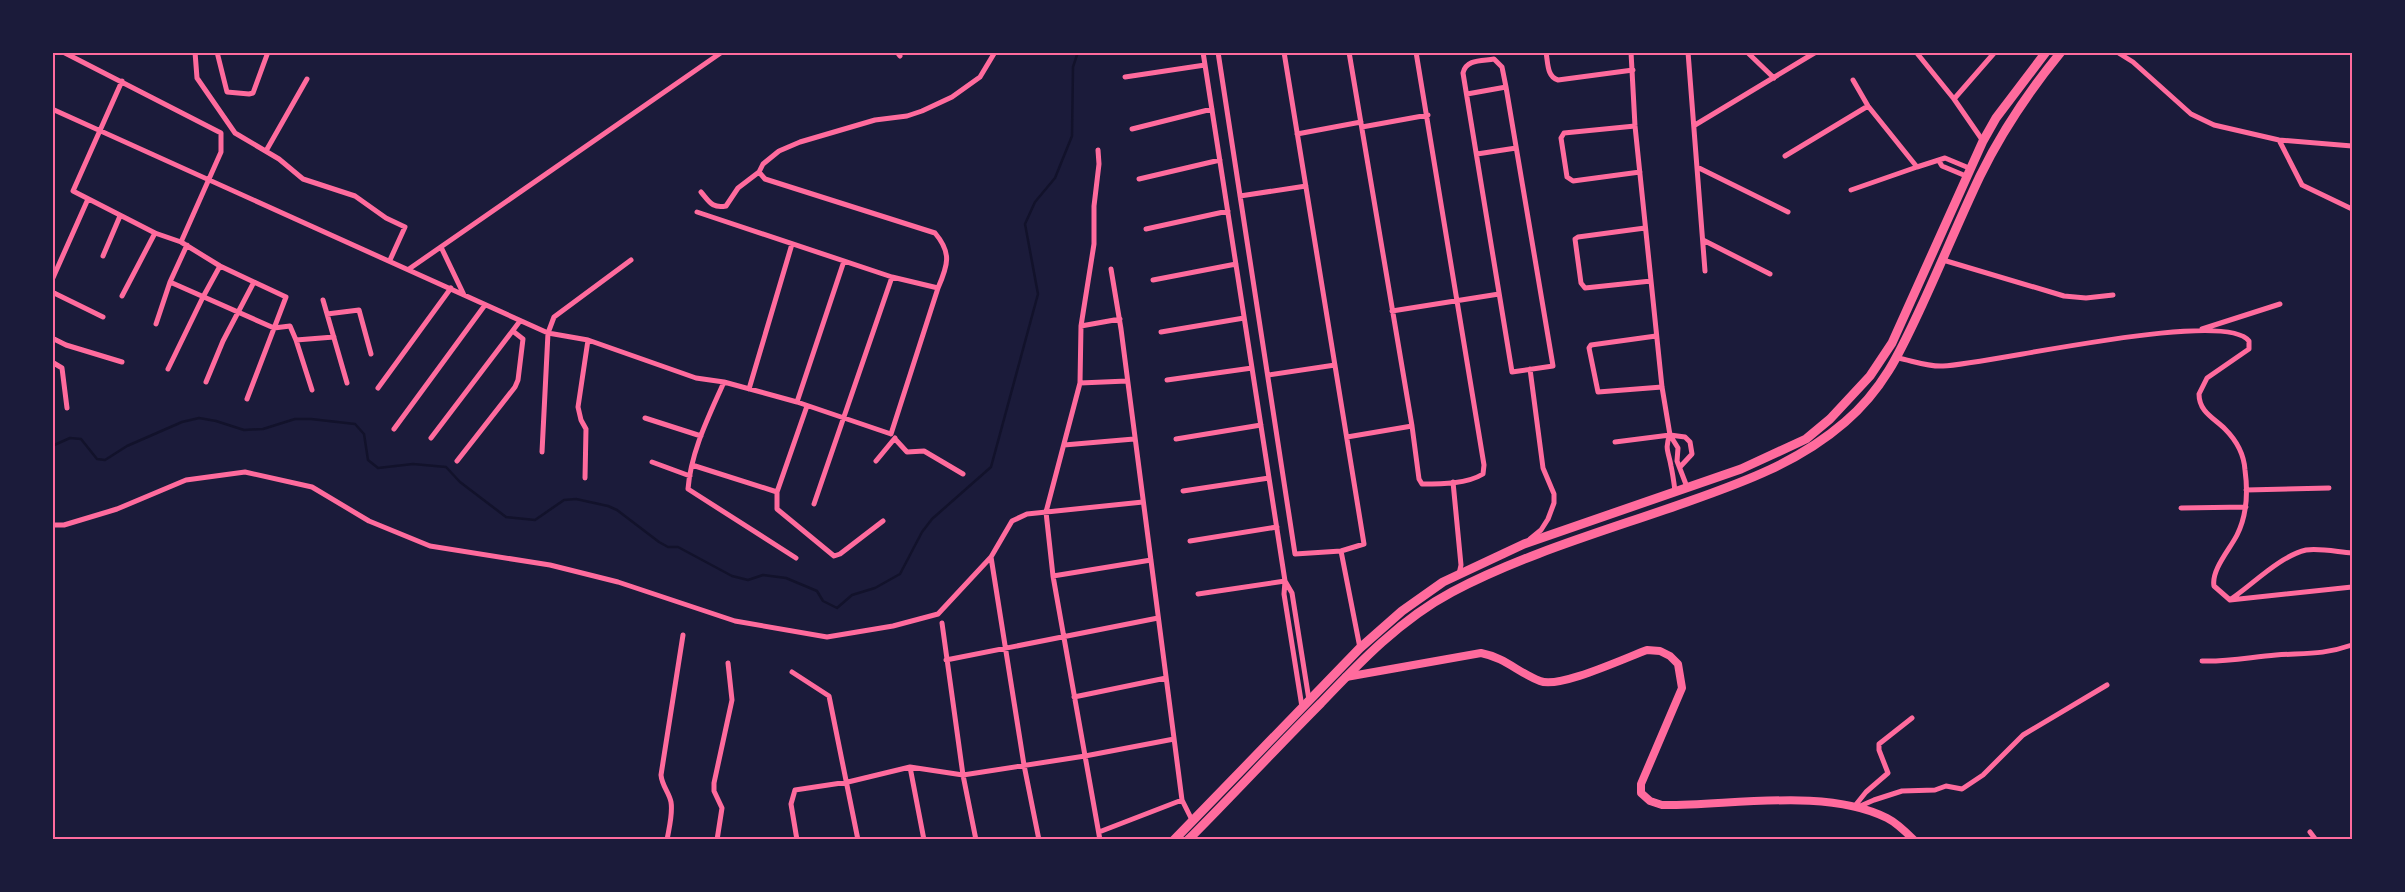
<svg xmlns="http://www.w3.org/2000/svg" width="2405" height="892" viewBox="0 0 2405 892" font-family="'IBM Plex Serif',serif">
<rect width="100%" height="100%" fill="#1b1b3a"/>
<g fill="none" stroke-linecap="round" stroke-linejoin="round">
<path stroke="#12122b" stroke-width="2.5" d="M52 446 70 438 81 439 97 459 105 460 127 446 182 422 199 418 216 421 244 430 263 429 295 419H311L355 424 364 434 368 460 378 468 413 464 446 467 460 482 506 517 535 520 564 500 576 499 608 506 617 510 659 542 668 547H678L732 576 748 580 763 575 786 578 817 591 823 601 837 608 852 595 875 588 900 574 922 532 932 519 991 467 1038 294 1025 224 1035 202 1055 178 1072 136 1073 67 1078 52"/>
<path stroke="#ff6b9d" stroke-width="5" d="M63 52 221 133V152L181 242
M195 52 197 78 235 133 279 159 303 179 355 196 386 218 405 227 390 260
M217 52 227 92 249 94 253 93 268 52
M897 52 900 56
M1203 52 1285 581 1284 594 1302 707
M1218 52 1295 554 1341 551 1364 544 1284 52
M1349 52 1412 426 1419 479 1422 484C1442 484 1467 484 1483 474L1484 465 1416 52
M1546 52C1548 63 1547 77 1558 80L1633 70
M1631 52 1635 126 1662 387 1670 435 1678 448 1677 461 1687 487
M1688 52 1705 271
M1747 52 1774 78
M1916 52 1954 99 1983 141
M2117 52 2133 62 2191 114 2214 125 2279 140 2352 146
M1494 59 1502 67 1506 87 1553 366 1512 372 1463 73C1466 59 1482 61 1494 59Z
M1125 77 1205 65
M1853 80 1868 106 1917 167 1945 158 1969 168
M122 81 73 191 155 233 181 242 220 266 286 297 247 399
M1467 94 1506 87
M1954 99 1995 52
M52 109 548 333 588 340 696 378 724 382 797 402 891 434
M1695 125 1816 52
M1635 126 1564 133 1561 138 1567 177 1573 181 1640 172
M1362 127 1428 115
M1132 129 1212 109
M1297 134 1361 122
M2279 140 2302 185 2352 209
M1098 150 1099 164 1094 206V244L1081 326 1080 383 1046 512 1053 576 1100 840
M266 151 307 79
M1477 154 1516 148
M1785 156 1868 106
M1939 161 1942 166 1966 176
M1697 167 1788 212
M1139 179 1220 160
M1851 190 1917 167
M701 192C709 201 712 209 726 206L738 188 759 172 763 164 779 151 800 142 875 120 907 116 922 111 952 97 980 77 995 52
M1240 196 1306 186
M697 212 892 277 938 288C948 265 952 253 935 233L765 179 759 172
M1645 228 1578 237 1575 239 1581 283 1585 288 1651 281
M1146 229 1228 211
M1703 240 1770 274
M441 247 464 295
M103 256 120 216
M1943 260 2064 296 2086 298 2113 295
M409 269 722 52
M1111 269 1121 329 1182 800 1192 820
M52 280 88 199
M1153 280 1236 264
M170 282 274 328 290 326 296 340 312 390
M52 292 103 317
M122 296 155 233
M323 300 347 383
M1392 311 1499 294
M327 314 359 310 371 354
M156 324 170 282 187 245
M1081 326 1120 319
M2202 329 2280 304
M1161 332 1244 318
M1656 336 1591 345 1589 348 1598 392 1662 387
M52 338 66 345 122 362
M296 340 334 337
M1898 358C1913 361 1929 367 1943 366 1990 364 2224 308 2249 341V349L2207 378 2199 394C2199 412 2214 418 2225 429 2236 440 2244 455 2245 470 2248 492 2247 515 2237 535 2230 549 2211 570 2214 586L2230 600 2352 587
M52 362 62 368 67 408
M168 369 203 297 220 266
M1268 375 1335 365
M1167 380 1252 368
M206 382 223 341 254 282
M724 382C709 416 691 451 688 489L796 558
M1080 383 1127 381
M378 388 451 288
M749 389 792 244
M797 402 844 261
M807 406 777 492V509L834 556 840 554 883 521
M645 418 701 436
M394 429 485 305
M891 434 938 288
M1670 435C1664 448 1669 453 1671 466 1673 475 1674 483 1675 491
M1347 437 1412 426
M431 438 520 321
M1176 439 1261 425
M896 440 907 452 924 451 963 474
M1615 442 1670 435 1685 437 1690 442 1692 454 1680 467
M1064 445 1134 439
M542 452 548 333 554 317 631 260
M457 461 515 387 518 380 523 339 514 332
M876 461 895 438
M652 462 690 476
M692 465 777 492
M585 478 586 429 581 420 578 407 588 340
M1453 482 1461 565 1459 574
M2246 490 2329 488
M1183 491 1269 478
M814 504 892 277
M2181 508 2246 507
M52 525H64L117 509 186 480 245 472 312 487 369 521 430 546 550 565 618 582 735 621 827 637 893 626 938 614 991 557 1012 521 1027 514 1143 502
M1530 539 1541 530 1548 519 1554 503V494L1543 468 1530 369
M1190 541 1277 527
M1341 551 1360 648
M991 557 1024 765 1039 840
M1053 576 1151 560
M1285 581 1292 593 1309 700
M1198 594 1285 581
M2231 599C2252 585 2280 556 2306 550 2320 548 2338 552 2352 553
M942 623 963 775 976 840
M946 660 1158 618
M2202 661C2227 662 2251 657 2276 655 2306 653 2323 655 2352 645
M792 672 829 696 858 840
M1074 697 1166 678
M910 767 924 840
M1854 807 1866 792 1888 773 1879 750V744L1912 718
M1858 807 1874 800 1902 791 1935 790 1946 786 1962 789 1983 775 2023 735 2107 685
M1099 832 1182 800
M2310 832 2316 840
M667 840C669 828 673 814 671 802 669 792 662 786 661 775L683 635
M717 840 722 808 714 791V783L732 700 728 663
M797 840 791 804 795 790 848 782 910 767 963 775 1085 756 1174 739"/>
<path stroke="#ff6b9d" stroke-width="8" d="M1346 677 1481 653C1506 658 1517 672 1540 681 1559 689 1625 658 1647 650L1660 651 1670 656 1678 664 1682 688 1641 784V793L1650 801 1662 805C1729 806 1826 787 1887 818 1897 823 1906 832 1914 840"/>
<path stroke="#ff6b9d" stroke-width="9" d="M1174 840 1360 648 1402 611 1443 582 1524 544 1741 469 1806 439 1830 419 1870 376 1892 343 1983 141 1996 118 2046 52
M1188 840C1233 795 1276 748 1321 703 1360 662 1401 619 1452 592 1526 553 1608 530 1687 502 1744 482 1799 462 1845 422 1884 389 1901 350 1922 305 1942 262 1960 218 1980 176 2002 131 2029 91 2061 52"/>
</g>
<rect width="2405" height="892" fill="none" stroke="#1b1b3a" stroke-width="108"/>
<rect x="54" y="54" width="2297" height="784" fill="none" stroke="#ff6b9d" stroke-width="2"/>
</svg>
